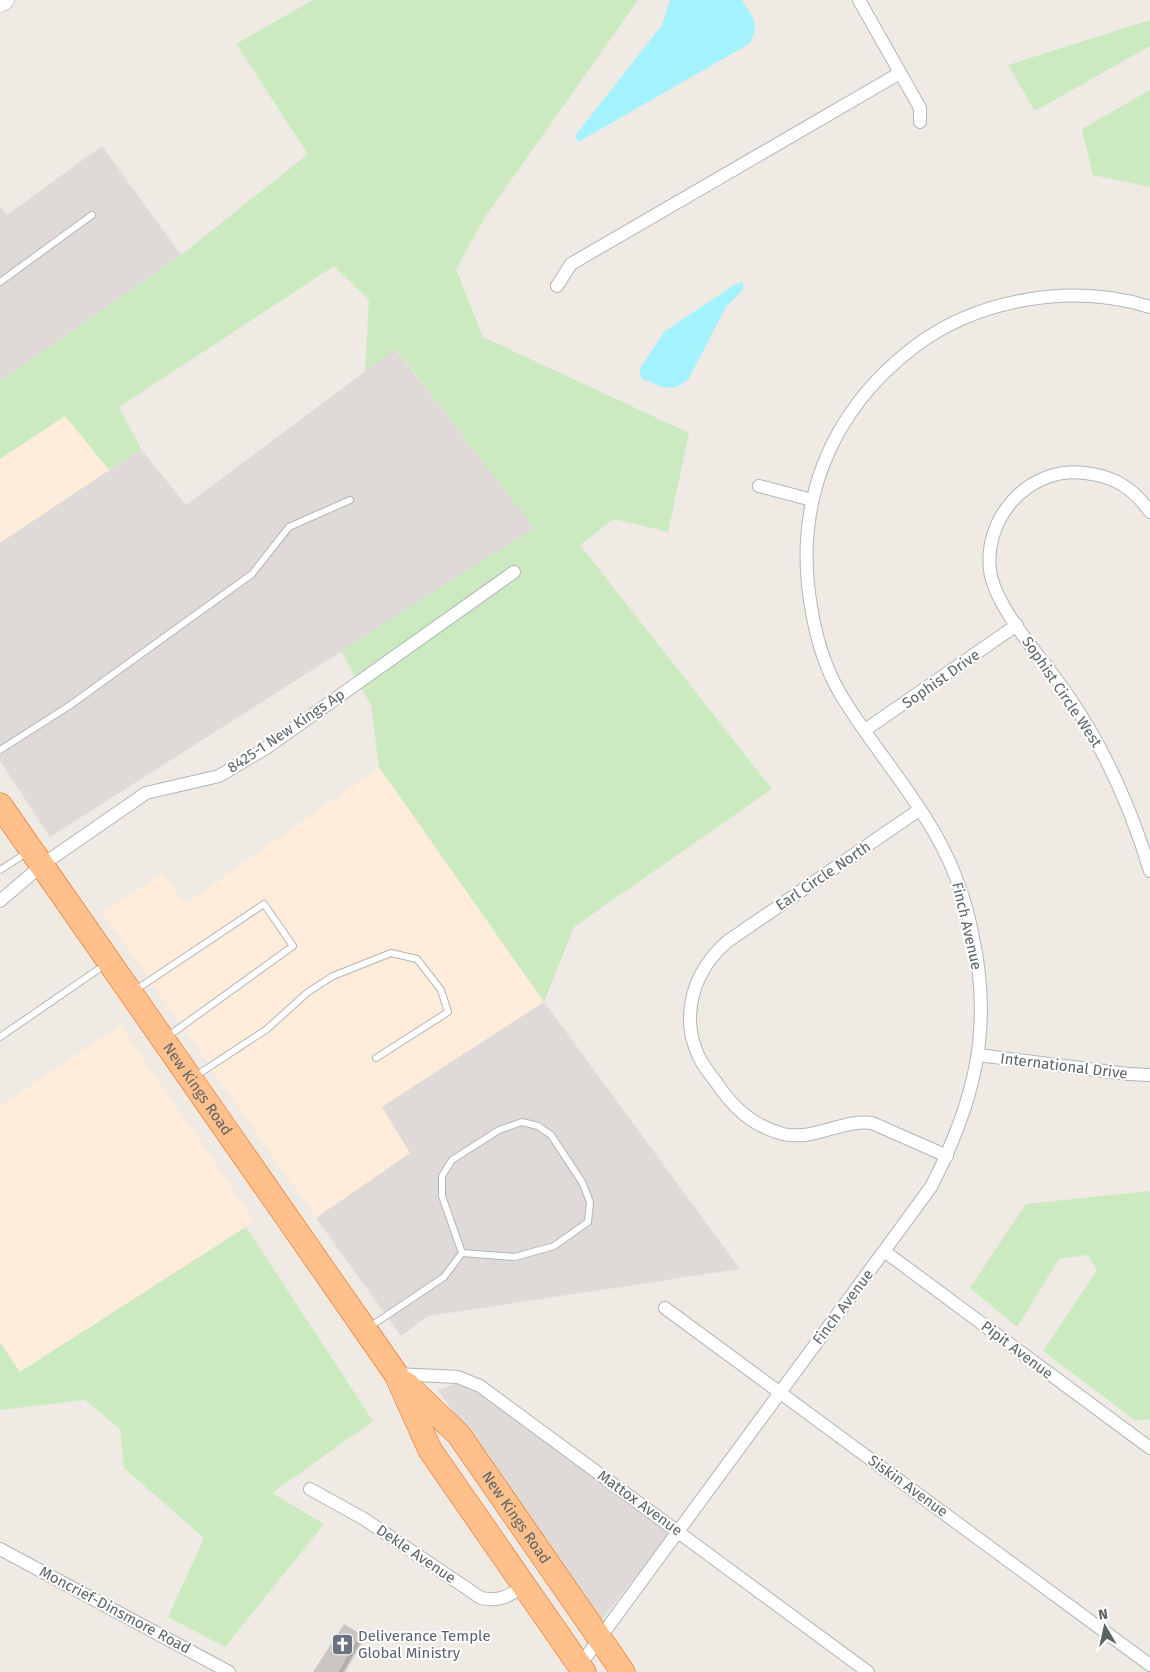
<svg xmlns="http://www.w3.org/2000/svg" width="1150" height="1672" viewBox="0 0 1150 1672" font-family="'Fira Sans',sans-serif">
<defs>
<filter id="shadow"><feDropShadow dx="3" dy="5.5" stdDeviation="1" flood-color="#0004"/></filter>
</defs>
<rect width="100%" height="100%" fill="#f0eae4"/>
<path fill="#ffecda" d="M65 415 109 470 0 543V459Z
M379 767 544 1002 382 1106 410 1153 316 1218 102 912 163 873 185 904Z
M120 1025 255 1221 20 1372 0 1342V1106Z"/>
<path fill="#dfdad7" d="M102 146 181 255 0 382V206L7 215Z
M395 349 535 528 50 837 0 761V543L141 449 186 505Z
M544 1002 740 1269 428 1316 401 1336 316 1218 410 1153 382 1107Z
M457 1383 482 1394 670 1533 600 1622 438 1390Z"/>
<path fill="#cbeabf" d="M313 0H638L485 217 456 269 483 337 689 433 668 532 614 519 580 545 772 789 574 927 544 1002 379 767 371 705 341 651 534 528 396 349 365 371 369 300 334 266 119 407 141 449 109 470 65 416 0 459V382L181 255 308 154 236 44Z
M1150 20V46L1035 111 1008 65Z
M1150 90V187L1093 175 1082 129Z
M1150 1191V1419L1136 1421 1043 1351 1097 1270 1088 1255 1059 1259 1017 1327 970 1288 1026 1204Z
M246 1227 373 1421 272 1493 324 1524 225 1647 168 1617 204 1538 124 1468 120 1429 85 1400 0 1410V1342L20 1372Z"/>
<path fill="#a5f2ff" d="M670 0H742C753 18 761 23 749 44L578 142 575 136 662 25Z
M743 282V290L726 307 688 380C669 394 662 386 642 379L639 370 665 331 734 285Z"/>
<path fill="#cbc5c1" filter="url(#shadow)" d="M344 1624 360 1634 338 1672H313Z"/>
<g fill="none" stroke-linecap="round" stroke-linejoin="round">
<defs>
<path id="lane" d="M0 282 92 215
M0 750 69 706 252 574 289 527 350 500
M0 870 28 852
M134 991 264 904 293 946 167 1037
M0 1037 106 964
M194 1077 267 1029 308 992 333 976 391 953 417 959 441 990 448 1012 376 1058
M368 1328 444 1277 462 1253 442 1196V1176L452 1160 499 1130 522 1122 538 1126 551 1135 582 1182 590 1202 588 1222 554 1246 515 1257 462 1253"/>
<path id="street" d="M859 0 920 108V122
M557 286 571 264 900 73
M759 486 812 500
M1150 512C1133 488 1114 476 1085 473 1028 465 980 521 991 576 1000 615 1047 663 1069 697 1106 751 1131 808 1150 871
M865 730 1017 625
M919 810 728 941C694 970 679 1015 699 1057 703 1066 710 1074 716 1082 733 1108 753 1126 783 1134 815 1141 842 1119 872 1123L947 1156
M0 901 42 865 146 793 219 776 266 748 514 572
M978 1055 1128 1074 1150 1075
M884 1251 1150 1448
M665 1308 1150 1665
M396 1374 458 1377 480 1386 868 1672
M310 1489 364 1519 481 1598C501 1602 508 1596 524 1586
M0 1549 229 1672
M577 1669 931 1187C974 1103 993 1031 973 937 969 916 963 895 955 875 930 810 877 755 841 695 826 670 817 641 812 612 792 507 828 413 914 347 978 298 1073 283 1150 307"/>
<path id="secondary" d="M0 3 5 0"/>
<g id="highway">
<path id="s1" d="M0 805 396 1374 430 1450 584 1672"/>
<path id="s2" d="M406 1384 459 1435 623 1672"/>
</g>
</defs>
<use href="#lane" stroke="#b0b6b8" stroke-width="8"/>
<use href="#street" stroke="#b0b6b8" stroke-width="14"/>
<use href="#secondary" stroke="#b1b8bb" stroke-width="19"/>
<use href="#highway" stroke="#f46000" stroke-width="25"/>
<use href="#lane" stroke="#fff" stroke-width="6"/>
<use href="#street" stroke="#fff" stroke-width="12"/>
<use href="#secondary" stroke="#fff" stroke-width="18"/>
<use href="#highway" stroke="#ffc08c" stroke-width="24"/>
</g>
<defs>
<symbol id="church-square" viewBox="-11 -11 22 22"><rect x="-9" y="-9" width="18" height="18" rx="4" fill="#6b7280" stroke="#fff"/><path d="M-1.2-6h2.4v3.5h3.3v2.4h-3.3V6h-2.4V-.1h-3.3v-2.4h3.3Z" fill="#fff"/></symbol>
</defs>
<g fill-rule="evenodd">
<use href="#church-square" x="330" y="1632" width="25" height="25"/>
</g>
<g text-anchor="middle" dominant-baseline="central" stroke-width="4" stroke-linejoin="round" paint-order="stroke">
<g font-size="15" fill="#5c6466" stroke="#fff">
<text transform="translate(941 679) rotate(-35)">Sophist Drive</text>
<text transform="translate(1062 692) rotate(56)">Sophist Circle West</text>
<text transform="translate(286 731) rotate(-34)">8425-1 New Kings Ap</text>
<text transform="translate(823 876) rotate(-34)">Earl Circle North</text>
<text transform="translate(967 926) rotate(77)">Finch Avenue</text>
<text transform="translate(1064 1066) rotate(7)">International Drive</text>
<text stroke="none"><textPath href="#s1" startOffset="346">New Kings Road</textPath></text>
<text transform="translate(843 1307) rotate(-53)">Finch Avenue</text>
<text transform="translate(1017 1350) rotate(37)">Pipit Avenue</text>
<text transform="translate(908 1486) rotate(36)">Siskin Avenue</text>
<text transform="translate(640 1503) rotate(36)">Mattox Avenue</text>
<text stroke="none"><textPath href="#s2" startOffset="174">New Kings Road</textPath></text>
<text transform="translate(416 1554) rotate(34)">Dekle Avenue</text>
<text transform="translate(115 1610) rotate(28)">Moncrief-Dinsmore Road</text>
</g>
<g font-size="15" fill="#5b616d" stroke="#fff" text-anchor="start">
<text x="358" y="1636">Deliverance Temple<tspan x="358" dy="17">Global Ministry</tspan></text>
</g>
</g>
<g transform="translate(1105 1627) rotate(351)" stroke="#ffffff" stroke-width="4" paint-order="stroke">
<path d="M0-4L9 19L0 12L-9 19Z" fill="#5c6466"/>
<text y="-8" font-size="14" font-weight="bold" text-anchor="middle" fill="#5c6466">N</text>
</g>
</svg>
